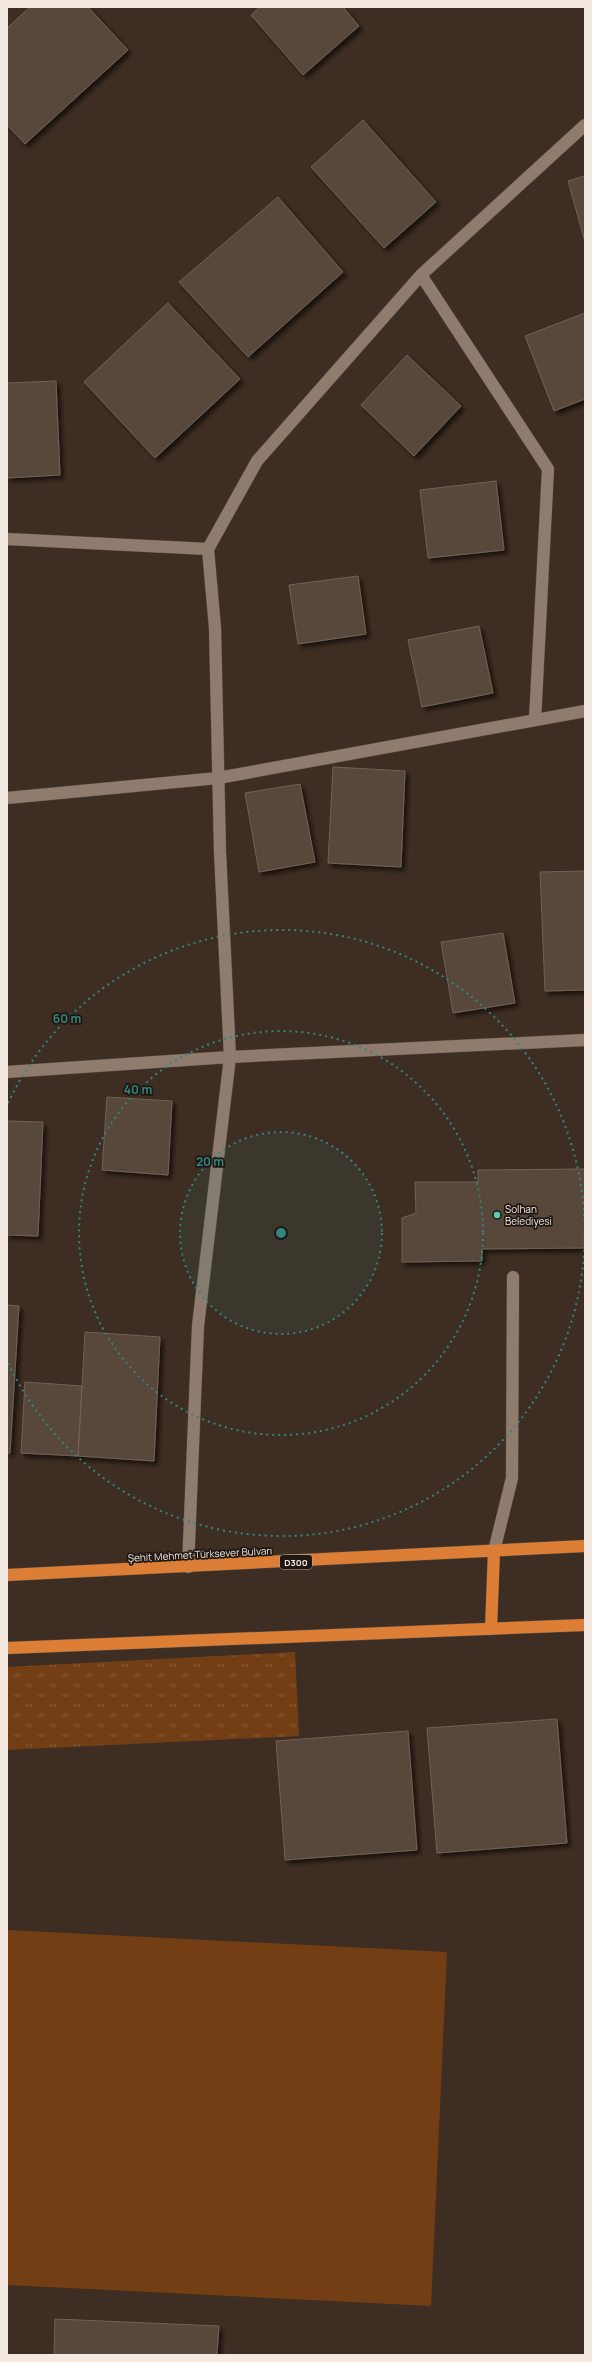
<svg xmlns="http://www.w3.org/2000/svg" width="592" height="2362" viewBox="0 0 592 2362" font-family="Manrope,sans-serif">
<defs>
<pattern id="grass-tufts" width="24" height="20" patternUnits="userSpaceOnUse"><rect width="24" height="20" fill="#733e14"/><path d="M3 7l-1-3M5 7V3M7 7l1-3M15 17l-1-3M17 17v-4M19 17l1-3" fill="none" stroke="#885a36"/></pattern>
<filter id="shadow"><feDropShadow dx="3.5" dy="3.5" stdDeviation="2" flood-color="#0009"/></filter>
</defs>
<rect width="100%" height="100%" fill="#3e2d22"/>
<path fill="url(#grass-tufts)" d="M295 1652 299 1736 7 1750V1667Z"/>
<path fill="#733e14" d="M7 1930 447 1952 431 2306 7 2285Z"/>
<path fill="#58463a" stroke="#746155" filter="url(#shadow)" d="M30 7H88L128 50 25 144 7 125V28Z
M260 7H343L359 26 303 75 251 15Z
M363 120 436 202 384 248 311 167Z
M585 176V242L568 181Z
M278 197 343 272 248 357 179 282Z
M168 303 240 379 155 458 84 382Z
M585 313V399L554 411 525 336Z
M407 355 461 406 414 456 361 405Z
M56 381 60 475 7 478V383Z
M496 481 504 550 428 558 420 490Z
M358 576 366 634 298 644 289 585Z
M479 626 493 693 422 707 408 640Z
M333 767 405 771 401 867 328 863Z
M300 784 315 862 259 872 245 793Z
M585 871V990L545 991 540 872Z
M503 933 515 1003 453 1013 441 942Z
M107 1097 172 1101 168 1175 102 1170Z
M7 1121 43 1122 38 1236 7 1235Z
M585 1169V1248L482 1249V1261L402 1262V1218L416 1213 415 1182H478V1170Z
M7 1305 19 1306 10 1453H7Z
M85 1332 160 1337 154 1461 78 1456Z
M25 1382 82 1386 78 1456 21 1453Z
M557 1719 567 1843 437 1853 427 1728Z
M408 1731 417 1850 285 1860 276 1741Z
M55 2319 219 2326 217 2355H54Z"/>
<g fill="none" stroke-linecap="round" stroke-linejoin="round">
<defs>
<path id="lane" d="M494 1551 512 1478 513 1277"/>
<path id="street" d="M421 275 548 469 535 720
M7 539 208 549
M7 798 218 778 585 711
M7 1072 230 1057 585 1040
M188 1567 198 1326 230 1057 220 852 215 628 208 549 257 461 421 275 585 125"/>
<path id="highway" d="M7 1575 585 1546
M491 1629 494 1551
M7 1648 585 1625"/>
</defs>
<use href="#lane" stroke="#5a4c42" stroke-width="13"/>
<use href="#street" stroke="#5a4c42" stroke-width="13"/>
<use href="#highway" stroke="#5a4c42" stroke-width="13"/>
<use href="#lane" stroke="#907c6f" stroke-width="12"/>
<use href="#street" stroke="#907c6f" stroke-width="12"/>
<use href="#highway" stroke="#dc7e35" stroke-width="12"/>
</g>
<circle cx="281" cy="1233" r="101" fill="#31877f" fill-opacity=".12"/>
<g fill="none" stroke="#31877f" stroke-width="2" stroke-dasharray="2 4">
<circle cx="281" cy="1233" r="101"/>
<circle cx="281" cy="1233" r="202"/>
<path d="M8 1103A303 303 0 1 1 8 1363"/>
</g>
<circle fill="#5cceba" stroke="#1f1712" stroke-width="1.5" cx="497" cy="1215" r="4"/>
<g text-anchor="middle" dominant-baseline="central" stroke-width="3.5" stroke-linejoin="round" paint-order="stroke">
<rect fill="#1f1712" stroke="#b4aaa3" stroke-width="1" x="280" y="1555" width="32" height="14" rx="3"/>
<g font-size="9" font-weight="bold" fill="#f4e9e1">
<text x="296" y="1562">D300</text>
</g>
<g font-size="10" fill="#f4e9e1" stroke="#1f1712" text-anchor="start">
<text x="505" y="1209">Solhan<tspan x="505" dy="12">Belediyesi</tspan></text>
</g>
<g font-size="10" fill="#f4e9e1" stroke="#1f1712">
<text transform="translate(200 1554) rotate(-3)">Şehit Mehmet Türksever Bulvarı</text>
</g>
</g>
<circle cx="281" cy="1233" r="6" fill="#31877f" stroke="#1f1712" stroke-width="2"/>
<g font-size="12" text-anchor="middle" font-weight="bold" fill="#31877f" stroke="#1f1712" stroke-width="3.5" stroke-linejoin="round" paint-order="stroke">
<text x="67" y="1023">60 m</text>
<text x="138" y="1094">40 m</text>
<text x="210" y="1166">20 m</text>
</g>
<rect width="592" height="2362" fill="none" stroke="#f4e9e1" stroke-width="16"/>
</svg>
